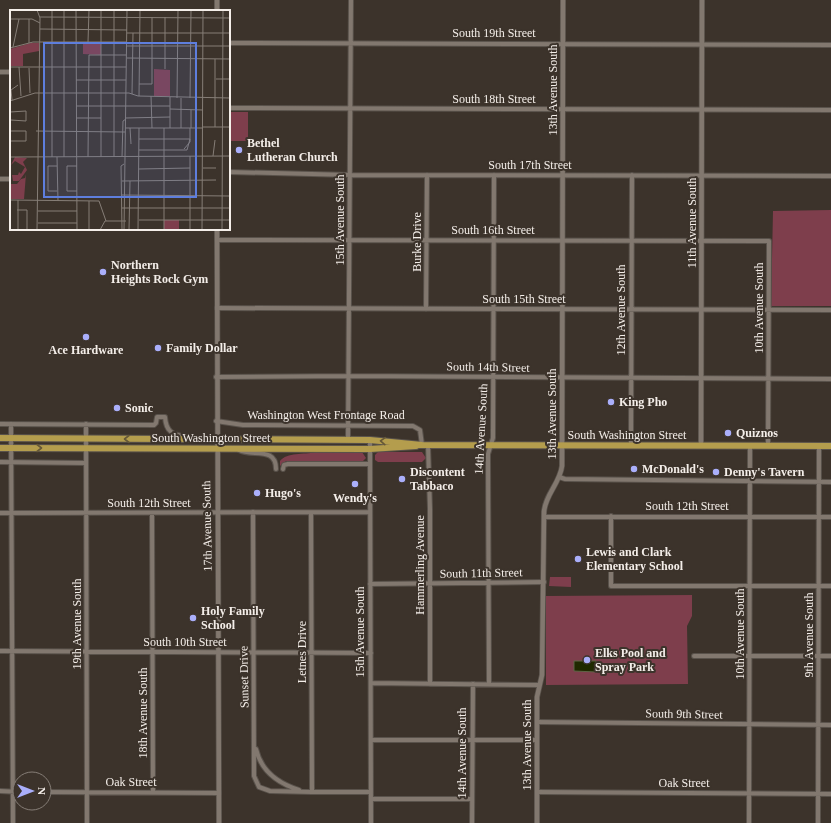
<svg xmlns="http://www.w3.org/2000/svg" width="831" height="823" viewBox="0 0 831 823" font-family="'Times New Roman',serif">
<rect width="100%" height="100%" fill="#3c332b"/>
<path fill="#7e3e4c" d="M229 112H248V141H229Z
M831 210V306H771L773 211Z
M315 452H362L366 458 362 462 286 461 280 466V461C287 452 304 455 315 452Z
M378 452H422L426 458 422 462H378L375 460V455Z
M550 577H571V587L549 586Z
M692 595V616L687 626 688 684 546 685V596Z"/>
<path fill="#1f2900" stroke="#5f6446" d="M574 661H596V672L574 671Z"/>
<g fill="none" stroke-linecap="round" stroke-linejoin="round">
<defs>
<path id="minor" d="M229 43 831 45
M0 72H11
M229 108 831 110
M229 172 350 175 831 176
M0 179H11
M217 240 769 241 768 446
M217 308 831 310
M426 309 427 175
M216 377 349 376 831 379
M216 421 243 425 413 426 420 430 422 445
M0 424 154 425 156 423 157 417H165C166 431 172 435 185 436
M11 424 13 823
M86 424 87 823
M348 440 351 0
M370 440 371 823
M428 445 430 509V684
M631 445 632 175
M239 450C252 457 276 446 276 469
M0 462 86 463
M283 469 284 465 288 464H370
M559 477 565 479 831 482
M253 512 254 776 259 787 270 791 312 792 311 513
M0 513 370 512
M152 513 153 792
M611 516V586H831
M544 517H831
M370 584 544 582
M0 651 371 653
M694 656H831
M371 683 539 685
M489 684 488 454 493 438 494 175
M537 722 831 725
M371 740H537
M256 749C261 771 277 783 299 790
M0 791 20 792
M44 792 219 793
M311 792H371
M537 792 831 794
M371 799H472
M472 823 473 684
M749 823 750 446
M818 823 819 446"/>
<path id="tertiary" d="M217 0V11
M217 229 219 823
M701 446 702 0
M537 823V697L542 675 544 512C545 495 560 483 562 466L563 0"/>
<path id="primary" d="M0 438 370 440 422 445 831 446
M0 448 370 449 416 446"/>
</defs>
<use href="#minor" stroke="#59524b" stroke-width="6"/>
<use href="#tertiary" stroke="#59524b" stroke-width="6"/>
<use href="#primary" stroke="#59524b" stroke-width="8"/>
<use href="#minor" stroke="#82786f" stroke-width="4"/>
<use href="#tertiary" stroke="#82786f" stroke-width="4.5"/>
<use href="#primary" stroke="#b49d4d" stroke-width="6"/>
</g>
<defs><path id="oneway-chevron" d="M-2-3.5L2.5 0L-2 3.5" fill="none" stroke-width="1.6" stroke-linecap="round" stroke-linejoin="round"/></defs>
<g stroke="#665837">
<use href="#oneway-chevron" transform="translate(127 439) rotate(-180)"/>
<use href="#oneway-chevron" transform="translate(383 441) rotate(-176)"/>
<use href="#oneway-chevron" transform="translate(39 448)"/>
</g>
<g fill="#aaaffb" stroke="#3c332b" stroke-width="1.5">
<circle cx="239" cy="150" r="4"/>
<circle cx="103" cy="272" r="4"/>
<circle cx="86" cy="337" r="4"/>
<circle cx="158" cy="348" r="4"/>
<circle cx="611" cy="402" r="4"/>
<circle cx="117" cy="408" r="4"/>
<circle cx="728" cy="433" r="4"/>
<circle cx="634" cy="469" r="4"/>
<circle cx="716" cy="472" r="4"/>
<circle cx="402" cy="479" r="4"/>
<circle cx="355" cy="484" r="4"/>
<circle cx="257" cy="493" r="4"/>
<circle cx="578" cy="559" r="4"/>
<circle cx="193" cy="618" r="4"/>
<circle cx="587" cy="660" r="4"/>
</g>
<g text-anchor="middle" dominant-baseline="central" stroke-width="4" stroke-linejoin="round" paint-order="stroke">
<g font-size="12" fill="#f4eee9" stroke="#3c332b">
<text x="494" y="33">South 19th Street</text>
<text transform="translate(553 90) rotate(-90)">13th Avenue South</text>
<text x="494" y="99">South 18th Street</text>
<text x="530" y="165">South 17th Street</text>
<text transform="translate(340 220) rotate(-90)">15th Avenue South</text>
<text transform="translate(692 223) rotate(-90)">11th Avenue South</text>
<text x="493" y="230">South 16th Street</text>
<text transform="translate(417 242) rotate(-90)">Burke Drive</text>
<text x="524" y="299">South 15th Street</text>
<text transform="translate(759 308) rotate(-90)">10th Avenue South</text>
<text transform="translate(621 310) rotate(-90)">12th Avenue South</text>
<text transform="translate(488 367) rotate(1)">South 14th Street</text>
<text transform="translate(552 414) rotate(-90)">13th Avenue South</text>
<text x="326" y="415">Washington West Frontage Road</text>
<text transform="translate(481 429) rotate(-87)">14th Avenue South</text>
<text x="627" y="435">South Washington Street</text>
<text x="211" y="438">South Washington Street</text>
<text x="149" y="503">South 12th Street</text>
<text x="687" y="506">South 12th Street</text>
<text transform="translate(207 526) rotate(-91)">17th Avenue South</text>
<text transform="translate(420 565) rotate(-90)">Hammerling Avenue</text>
<text transform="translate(481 573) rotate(-1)">South 11th Street</text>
<text transform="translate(77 624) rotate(-90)">19th Avenue South</text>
<text transform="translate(360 632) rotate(-90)">15th Avenue South</text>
<text transform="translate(740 634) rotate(-90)">10th Avenue South</text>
<text transform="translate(809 635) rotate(-90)">9th Avenue South</text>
<text x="185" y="642">South 10th Street</text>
<text transform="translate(302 652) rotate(-90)">Letnes Drive</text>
<text transform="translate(244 677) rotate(-91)">Sunset Drive</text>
<text transform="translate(143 713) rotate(-90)">18th Avenue South</text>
<text transform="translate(684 714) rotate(1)">South 9th Street</text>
<text transform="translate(527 745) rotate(-90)">13th Avenue South</text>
<text transform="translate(462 753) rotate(-90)">14th Avenue South</text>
<text x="131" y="782">Oak Street</text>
<text x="684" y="783">Oak Street</text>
</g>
<g font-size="12" font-weight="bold" fill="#f4eee9" stroke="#3c332b" text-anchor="start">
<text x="247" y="143">Bethel<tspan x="247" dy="14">Lutheran Church</tspan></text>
<text x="111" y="265">Northern<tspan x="111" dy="14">Heights Rock Gym</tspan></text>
<text x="166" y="348">Family Dollar</text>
<text x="86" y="350" text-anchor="middle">Ace Hardware</text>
<text x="619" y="402">King Pho</text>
<text x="125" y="408">Sonic</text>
<text x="736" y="433">Quiznos</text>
<text x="642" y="469">McDonald's</text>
<text x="410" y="472">Discontent<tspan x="410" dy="14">Tabbaco</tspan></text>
<text x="724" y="472">Denny's Tavern</text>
<text x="265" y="493">Hugo's</text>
<text x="355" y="498" text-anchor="middle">Wendy's</text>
<text x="586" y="552">Lewis and Clark<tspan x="586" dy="14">Elementary School</tspan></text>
<text x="201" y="611">Holy Family<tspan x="201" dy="14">School</tspan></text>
<text x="595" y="653">Elks Pool and<tspan x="595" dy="14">Spray Park</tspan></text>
</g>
</g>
<g transform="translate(10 10)">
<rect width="220" height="220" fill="#3c332b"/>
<path d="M21 33H29V41L13 44V56H0V39ZM73 33H91V45L73 44ZM144 59 160 60V86H144ZM5 147 17 148 13 152 17 160 9 171H3L2 165H8L9 162 11 164 15 157 5 151 1 155ZM16 164 14 189H0V174H7L11 169 15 168ZM154 210H169V220H154Z" fill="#7e3e4c"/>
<path fill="none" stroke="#867e77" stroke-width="1" d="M27 0 30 8 27 220M66 0 67 220M30 7 220 8M0 9H22L30 13M30 19 117 20M117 23H220M78 32 79 0M19 33V9M117 36H220M3 37 9 9M0 38 23 32H116M117 48 220 49M0 57H116M9 57 11 86M19 58 20 83M155 59V7M206 69H220M66 70H116M129 74H142V7M122 84 123 23M129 86 130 0M141 86 142 118M167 88 168 0M180 88 181 0M2 90 1 80 8 75M0 91 25 83H119L128 86 220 88M66 96H160M0 97V112M160 99 193 100M0 102 16 101V111L1 110M66 108H91M116 108 160 107M193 117H220M205 117V49M115 118H193M120 118 121 134M160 118V87M171 118V88M181 118V100M0 121H16V131H0M26 121 115 122M174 139 180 132V118M129 140H177L180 129H129M203 146 205 130M0 147 220 146M42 147V0M47 147 48 191M54 147V0M78 147 79 45H116M91 147V0M104 147V0M112 147 113 111 116 109M47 156H38V181H47M67 156H57V181H67M193 158H206M129 159 180 158M112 171 206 170M112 185 220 186M0 190 89 191 96 211M8 190V220M79 191V220M112 198H220M7 200H17V220M28 201H67M129 210H220M28 213H67M90 220 95 211H116M112 220 111 156 114 154M114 220 117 0M119 220 120 171M128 220 129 118M154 220V118M180 220V146M192 220 193 0M212 220 213 0"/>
<path fill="#5e7edd" fill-opacity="0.15" stroke="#5e7edd" stroke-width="2" d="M34 33H186V187H34Z"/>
<rect width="220" height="220" fill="none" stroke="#f4eee9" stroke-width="2"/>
</g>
<g transform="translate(32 791) rotate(90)"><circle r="19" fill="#3c332b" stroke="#867e77"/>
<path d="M0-3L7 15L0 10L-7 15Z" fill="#aaaffb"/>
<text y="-6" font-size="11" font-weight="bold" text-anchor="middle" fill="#f4eee9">N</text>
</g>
</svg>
